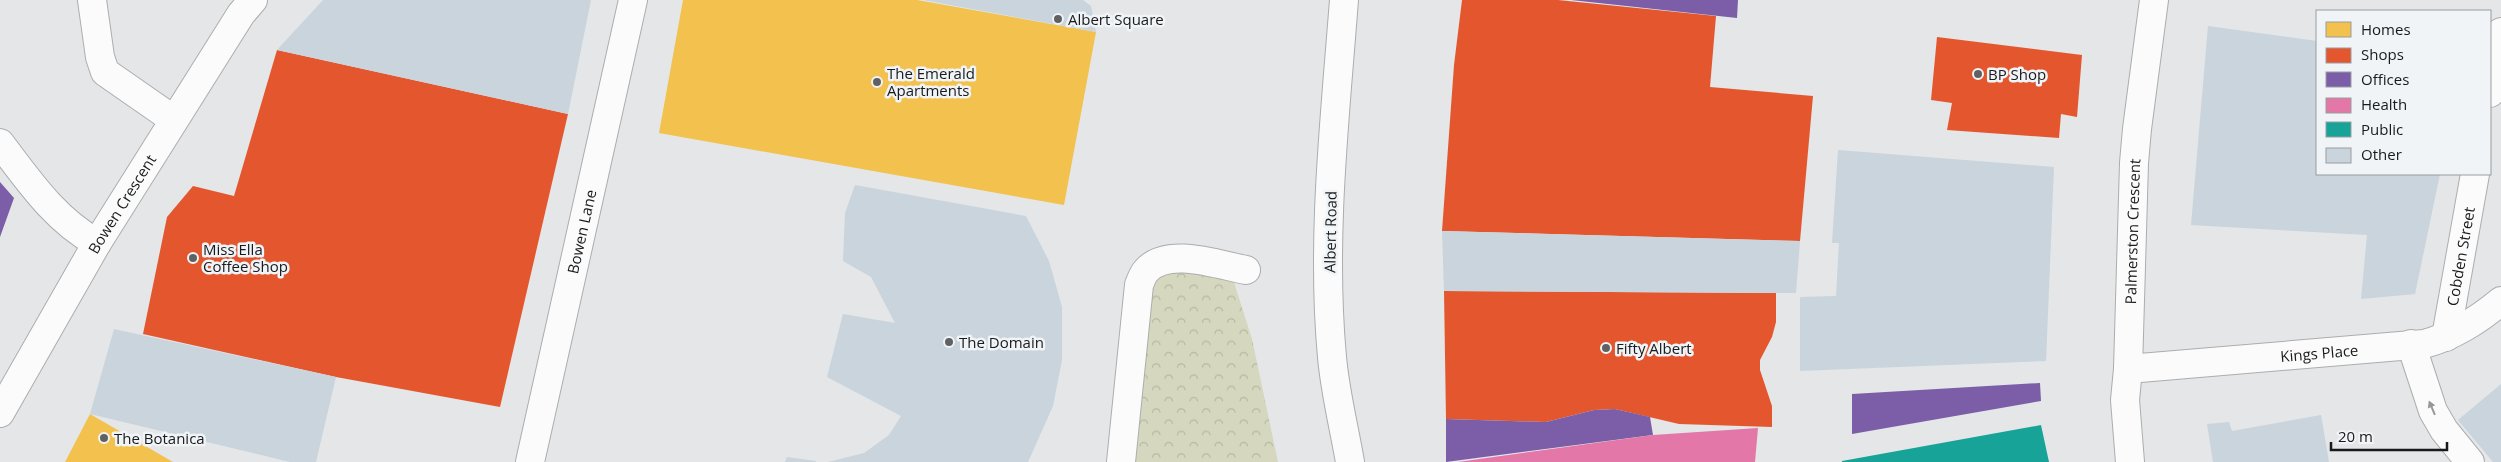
<svg xmlns="http://www.w3.org/2000/svg" width="2501" height="462" viewBox="0 0 2501 462" font-family="'Open Sans',sans-serif">
<defs>
<pattern id="park-crowns" width="20" height="18" patternUnits="userSpaceOnUse" patternTransform="scale(1.25)"><rect width="20" height="18" fill="#d5d8be"/><path d="M2 6a3 3 0 1 1 6 0M12 15a3 3 0 1 1 6 0" fill="none" stroke="#b6b9a3"/></pattern>
</defs>
<rect width="100%" height="100%" fill="#e4e6e8"/>
<path fill="url(#park-crowns)" d="M1179 268 1232 276 1252 339 1278 462H1132L1149 288 1154 279Z"/>
<path fill="#f2c14e" d="M683 0H917L1096 32 1064 205 659 133Z
M90 414 173 462H65Z"/>
<path fill="#e4572e" d="M1462 0H1558L1716 16 1710 87 1813 96 1800 241 1442 231 1454 65Z
M1937 37 2082 55 2077 117 2061 114 2059 138 1947 130 1952 103 1931 100Z
M277 50 568 114 500 407 336 377 143 334 167 217 193 186 234 196Z
M1444 291 1776 293V322L1772 337 1760 360V370L1772 406V427L1679 424 1615 409 1594 410 1546 422 1446 419Z"/>
<path fill="#7b5ea7" d="M1571 0H1738L1737 18Z
M0 182 14 198 0 237Z
M2040 383 2041 401 1852 434V394Z
M1615 409 1650 417 1653 435 1446 462V419L1546 422 1594 410Z"/>
<path fill="#e377a8" d="M1758 428 1755 462H1458L1653 435Z"/>
<path fill="#17a398" d="M2041 425 2049 462H1842V461Z"/>
<path fill="#c9d4dc" d="M323 0H591L568 114 277 50Z
M923 0H1083L1091 6 1096 32Z
M2208 26 2317 41V174H2440L2415 294 2361 299 2367 235 2191 225Z
M1838 150 2054 167 2046 361 1800 371V297L1836 296 1839 243H1832Z
M855 185 1026 216 1049 261 1062 307V360L1053 406 1028 462H828L864 453 889 435 901 416 827 377 843 314 895 323 871 277 843 261 845 213Z
M1442 231 1800 241 1796 293 1444 291Z
M114 329 336 377 316 462H290L90 414Z
M2501 384V462H2493L2458 420Z
M2321 415 2329 462H2213L2207 424 2229 422 2232 431Z
M787 457 816 461V462H785Z"/>
<g fill="none" stroke-linecap="round" stroke-linejoin="round">
<defs>
<g id="street">
<path d="M92 0 100 57 105 72 174 120"/>
<path d="M2490 93 2501 32"/>
<path d="M0 143C28 180 55 220 97 243"/>
<path id="s1" d="M2446 337 2475 174"/>
<path d="M2411 344 2433 411 2444 430 2470 462"/>
<path id="s2" d="M2128 369 2424 344C2454 336 2478 320 2501 301"/>
<path id="s3" d="M0 413 97 243 241 14 253 0"/>
<path id="s4" d="M530 462 633 0"/>
<path d="M1121 462 1139 285C1141 280 1143 274 1146 271 1167 246 1219 265 1246 270"/>
<path id="s5" d="M2130 462 2125 400 2128 369 2134 163 2137 129 2154 0"/>
</g>
<path id="secondary" d="M1344 0C1335 118 1321 239 1332 357 1335 392 1344 427 1350 462"/>
</defs>
<use href="#street" stroke="#abadae" stroke-width="30"/>
<use href="#secondary" stroke="#abadae" stroke-width="30"/>
<use href="#street" stroke="#fbfbfc" stroke-width="28"/>
<use href="#secondary" stroke="#fbfbfc" stroke-width="28"/>
</g>
<defs><path id="oneway-solid" d="M-6-.8H1V-3.2L6.5 0L1 3.2V.8H-6Z" transform="scale(1.25)"/></defs>
<use fill="#959697" href="#oneway-solid" transform="translate(2432 408) rotate(-113)"/>
<g fill="#606163" stroke="#f0f4f7" stroke-width="2">
<circle cx="1058" cy="19" r="5"/>
<circle cx="1978" cy="74" r="5"/>
<circle cx="877" cy="82" r="5"/>
<circle cx="193" cy="258" r="5"/>
<circle cx="949" cy="342" r="5"/>
<circle cx="1606" cy="348" r="5"/>
<circle cx="104" cy="438" r="5"/>
</g>
<g text-anchor="middle" dominant-baseline="central" stroke-width="5" stroke-linejoin="round" paint-order="stroke">
<g font-size="15" fill="#191a1b" stroke="#f0f4f7" text-anchor="start">
<text x="1068" y="19">Albert Square</text>
<text x="887" y="73">The Emerald<tspan x="887" dy="17">Apartments</tspan></text>
<text x="1988" y="74">BP Shop</text>
<text x="203" y="249">Miss Ella<tspan x="203" dy="17">Coffee Shop</tspan></text>
<text x="959" y="342">The Domain</text>
<text x="1616" y="348">Fifty Albert</text>
<text x="114" y="438">The Botanica</text>
</g>
<g font-size="15" fill="#191a1b" stroke="#f0f4f7">
<text stroke="none"><textPath href="#s3" startOffset="242">Bowen Crescent</textPath></text>
<text stroke="none"><textPath href="#s4" startOffset="236">Bowen Lane</textPath></text>
<text stroke="none"><textPath href="#s5" startOffset="231">Palmerston Crescent</textPath></text>
<text transform="translate(1330 232) rotate(-89)">Albert Road</text>
<text stroke="none"><textPath href="#s1" startOffset="82">Cobden Street</textPath></text>
<text stroke="none"><textPath href="#s2" startOffset="192">Kings Place</textPath></text>
</g>
</g>
<rect x="2316" y="10" width="175" height="165" fill="#f0f4f7" stroke="#9a9d9f"/>
<rect x="2326" y="22" width="25" height="15" fill="#f2c14e" stroke="#9a9d9f"/>
<text x="2361" y="35" font-size="15" fill="#191a1b">Homes</text>
<rect x="2326" y="48" width="25" height="15" fill="#e4572e" stroke="#9a9d9f"/>
<text x="2361" y="60" font-size="15" fill="#191a1b">Shops</text>
<rect x="2326" y="72" width="25" height="15" fill="#7b5ea7" stroke="#9a9d9f"/>
<text x="2361" y="85" font-size="15" fill="#191a1b">Offices</text>
<rect x="2326" y="98" width="25" height="15" fill="#e377a8" stroke="#9a9d9f"/>
<text x="2361" y="110" font-size="15" fill="#191a1b">Health</text>
<rect x="2326" y="122" width="25" height="15" fill="#17a398" stroke="#9a9d9f"/>
<text x="2361" y="135" font-size="15" fill="#191a1b">Public</text>
<rect x="2326" y="148" width="25" height="15" fill="#c9d4dc" stroke="#9a9d9f"/>
<text x="2361" y="160" font-size="15" fill="#191a1b">Other</text>
<path d="M2331 442v8h116v-8" fill="none" stroke="#191a1b" stroke-width="2.5"/>
<text x="2338" y="442" font-size="15" fill="#191a1b" stroke="#f0f4f7" stroke-width="4" paint-order="stroke">20 m</text>
</svg>
